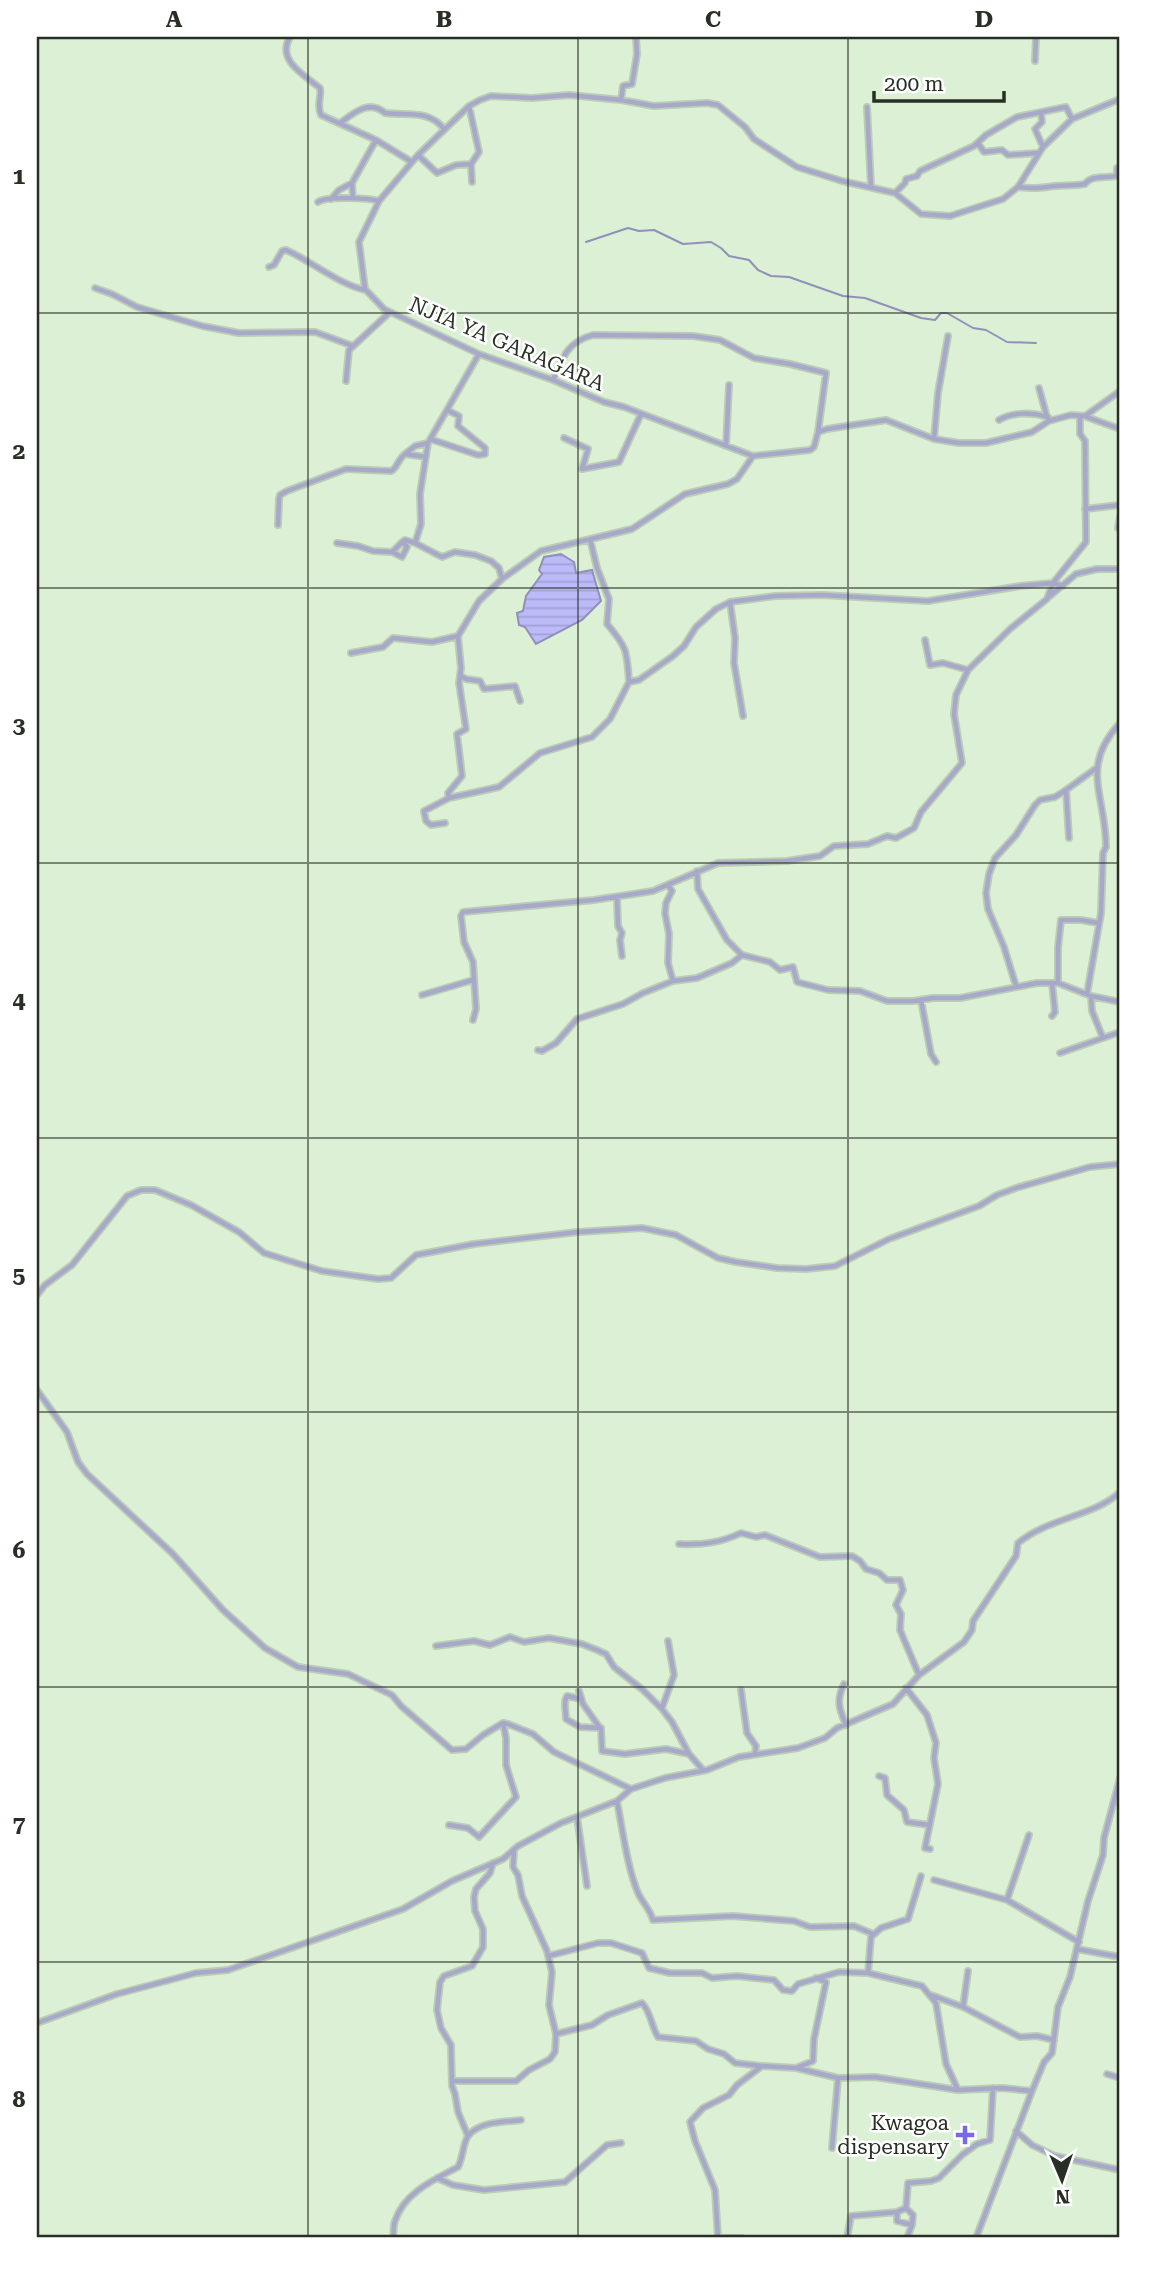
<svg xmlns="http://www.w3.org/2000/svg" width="1157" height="2275" viewBox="0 0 1157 2275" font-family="'Roboto Serif',serif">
<defs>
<pattern id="water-rules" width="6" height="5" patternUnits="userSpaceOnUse" patternTransform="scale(1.75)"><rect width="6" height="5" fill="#bcbaf9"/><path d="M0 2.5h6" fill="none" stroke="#a2a0d5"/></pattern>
</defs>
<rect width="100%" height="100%" fill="#dbf0d5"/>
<path fill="url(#water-rules)" stroke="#9090b9" stroke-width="2" d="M561 554 574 562 576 573 592 570 601 601 582 620 536 644 525 627 519 625 517 613 523 611 526 596 542 574 539 570 544 557Z"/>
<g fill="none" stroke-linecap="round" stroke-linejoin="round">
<path stroke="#9090b9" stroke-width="2" d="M586 242 628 228 639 231 654 230 683 244 711 242 721 248 729 256 749 260 758 270 771 276 789 277 843 296 865 298 921 318 935 320 941 313H947L973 328 986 330 1007 342 1036 343"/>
<defs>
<path id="street" d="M290 37C276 60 304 75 320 88 322 98 316 103 321 115L376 140 352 183 353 198
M1035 61 1036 37
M621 100 623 86 632 84 637 54 636 37
M469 106 479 152 471 164
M867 107 871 187
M1041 112 1042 122 1035 129 1043 147
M340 123C354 113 369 99 385 113 406 116 429 109 444 129
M376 140 412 162
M978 143 984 152 1002 150 1008 155 1038 153
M418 155 437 173 456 165 471 164 472 182
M1019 187C1032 189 1041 188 1055 186 1065 185 1074 186 1085 184 1091 175 1105 178 1117 176V168
M895 193 905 183 906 179 917 176 920 171 974 146 986 135 1017 117 1066 107 1072 119
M331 199 339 190 352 183
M318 202C327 196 368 198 379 201
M269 267 274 265 282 251 286 250C311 261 340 285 365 290
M95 288 112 294 137 307 202 326 239 333 315 332 353 346
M553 380C563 357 567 342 593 335L693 336 720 340 754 358 790 364 826 373 818 432
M346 381 349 350 390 312
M1039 388 1047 417
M1085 416 1120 391
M999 420C1012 412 1032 412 1048 417
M564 438 588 449 582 469
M430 439 478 455 485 454V448L458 426 459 416 447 410
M934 439 938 393 948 336
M726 446 729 385
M405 454 415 446 428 443
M753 456 624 407 604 402 553 380 479 354 384 309 365 289 359 242 379 201 418 155 469 106 480 100 491 96 532 98 569 95 621 100 654 106 707 103 718 105 745 127 754 139 797 167 842 181 895 193 921 214 950 216 1003 199 1018 187 1043 147 1072 119 1120 99
M582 469 619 462 641 414
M1085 509 1120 505
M278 525 279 499 280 495 287 491 346 469 391 471C397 469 398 459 405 454L426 457
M1118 528 1120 517
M590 539 597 568 609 599 607 624C627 647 627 651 629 682
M403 542 407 547 402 557 392 552C397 548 400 543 405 540L415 543 421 524 420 494 428 443 479 354
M337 543 358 546 373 551 392 552
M415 543 442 557 455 552 475 555 491 561 499 568 502 579
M1050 596 1076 574 1097 569H1120
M730 602 735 638 734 663 743 716
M925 640 930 665 943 663 968 670
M351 653 383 647 393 638 432 642 458 636 479 601 502 579 541 551 632 529 685 494 728 484 737 479 753 456 810 450 814 447 818 432 827 429 886 420 934 439 959 443H986L1032 432 1049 421 1071 415 1084 416 1120 429
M461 676 466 679 480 681 484 689 515 686 520 701
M1066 790 1069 838
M449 798 448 793 462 776 457 734 466 729 459 683 461 668 458 637
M445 823 431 825 426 821 424 811 449 798 499 787 540 753 592 737 610 719 629 682 639 680 673 656 684 646 696 627 716 609 730 602 775 596 822 595 928 601 1020 586 1053 583 1086 542 1085 441 1080 434V416
M697 871 698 889 727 940 742 955 770 962 780 970 793 967 797 982 828 990 860 991 887 1001H913L933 998H960L1037 983H1058L1091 996 1120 1002V1004
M668 885 672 891 666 903 665 913 669 934 668 963 673 981
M617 897 618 926 622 933 620 940 622 956
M1052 983 1055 1012 1052 1016
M1058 983V948L1061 920H1081L1098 923
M1016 986 1004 947 988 909 986 893 989 874 995 858 1016 835 1035 805 1040 800 1055 797 1066 790 1095 769
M1087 994 1101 913 1103 853 1106 847C1106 795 1079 767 1120 723
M422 995 473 980
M1091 996 1092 1011 1103 1038
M921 1000 931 1054 936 1062
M473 1020 476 1009 473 962 464 942 461 916 463 912 594 900 653 891 718 863 787 861 820 856 834 846 868 844 887 836 896 838 914 828 921 812 962 763 954 714 956 695 968 670 1010 629 1047 599 1053 583 1063 586
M538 1050 542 1051 556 1043 577 1019 623 1004 643 993 673 981 697 978 732 963 742 955
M1060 1053 1120 1032
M37 1295 45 1285 72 1265 127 1196 141 1190H155L191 1205 239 1232 264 1253 322 1271 378 1279 391 1278 416 1255 474 1244 578 1232 642 1228 676 1235 718 1258 736 1262 777 1268 806 1269 835 1266 889 1239 979 1206 997 1195 1016 1188 1090 1167 1120 1164
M37 1390 67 1432 78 1462 87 1474 173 1554 223 1610 265 1648 298 1667 348 1674 392 1695 401 1706 452 1750 466 1749 483 1735 503 1723 508 1724 533 1734 554 1752 631 1789
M679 1544C702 1545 720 1543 741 1533L756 1537 765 1535 820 1557 852 1556 860 1561 866 1569 879 1573 887 1580H900L903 1590 896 1605 901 1614 900 1630 919 1675
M436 1646 474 1641 490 1645 510 1637 524 1642 549 1638 582 1644 597 1650 606 1654 614 1667 643 1690 662 1709 672 1722 689 1754 703 1770
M844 1684C836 1700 839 1709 846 1725
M906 1688 927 1715 936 1743 934 1758 938 1784 925 1848 930 1849
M741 1690 747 1733 756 1746 755 1754
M579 1691 583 1704 600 1728
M581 1699 567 1696C563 1702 566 1711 566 1719L580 1727 601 1728 602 1751 625 1754 666 1749 689 1754
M662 1708 674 1675 668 1641
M879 1776 885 1778 887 1795 904 1810 907 1822 929 1825
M617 1801C622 1827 628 1872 639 1895 644 1904 650 1910 653 1920L733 1916 794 1921 810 1927 854 1926 873 1934
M577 1817 587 1886
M449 1825 468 1828 479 1837 516 1797 506 1765V1738L503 1723
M1029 1835 1007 1900 1079 1942
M934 1880 1007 1900
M1077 1949 1120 1957
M548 1956 598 1943H611L642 1953 649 1968 670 1973H702L712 1978 737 1976 774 1980 783 1990 792 1991 798 1984 839 1972 868 1973 922 1986 936 2003 946 2064 958 2090
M968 1971 963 2007 1020 2037 1037 2036 1054 2040
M868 1973 871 1937 881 1928 908 1919 921 1876
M931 1995 963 2007
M37 2023 117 1994 196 1973 228 1970 403 1909 452 1881 503 1859 518 1846 561 1823 617 1801 631 1789 665 1778 707 1770 739 1757 798 1748 825 1738 837 1728 893 1704 919 1675 964 1642 972 1630 973 1621 1016 1556 1018 1543C1050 1517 1095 1516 1120 1492
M556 2034 592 2025 608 2015 642 2003C651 2012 651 2026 658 2037L696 2041 708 2049 724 2054 735 2063 761 2066
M796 2068 813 2061 814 2039 826 1982 816 1978
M1107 2074 1120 2078
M452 2081H516L529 2070 550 2059 555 2052 556 2034 549 2005 552 1972 547 1951 522 1896 518 1875 513 1867 514 1850
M1016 2131 1032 2145 1055 2156 1120 2170
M468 2136 458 2112 455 2094 452 2086 451 2045 441 2028 437 2010 440 1982 444 1976 472 1966 483 1947V1929L475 1911 474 1897 476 1889 490 1873 493 1863
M832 2148 838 2078 875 2077 958 2090 1002 2088 1032 2091
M437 2178 453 2185 484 2190 565 2182 607 2145 621 2143
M906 2208 913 2215 912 2225 907 2238
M897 2212V2221L912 2225
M393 2238C394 2233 393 2226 395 2221 404 2193 433 2180 458 2167 463 2158 463 2143 468 2136 479 2121 505 2122 521 2120
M742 2238H718L715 2190 695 2141 690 2122 703 2108 729 2095 737 2085 762 2066 796 2068 838 2078
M847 2238 851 2216 897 2212 906 2208 908 2183 931 2181 939 2178 962 2155 977 2144 990 2140 993 2088
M976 2238 1032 2091 1044 2062 1052 2053 1058 2007 1070 1977 1088 1901 1103 1855 1104 1838 1120 1778"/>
</defs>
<use href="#street" stroke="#bbcdb5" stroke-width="8"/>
<use href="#street" stroke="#a8a8ca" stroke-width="4.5"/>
</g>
<path fill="none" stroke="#282f25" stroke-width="2" stroke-opacity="0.55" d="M308 37V2238M578 37V2238M848 37V2238M37 313H1120M37 588H1120M37 863H1120M37 1138H1120M37 1412H1120M37 1687H1120M37 1962H1120"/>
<path fill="#7969e4" stroke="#fff" stroke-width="2.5" d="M961.5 2124.5h7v7h7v7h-7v7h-7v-7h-7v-7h7z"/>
<g text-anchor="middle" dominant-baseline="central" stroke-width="5" stroke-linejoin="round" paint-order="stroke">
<g font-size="21" fill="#282f25" stroke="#fff">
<text transform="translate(507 344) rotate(23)">NJIA YA GARAGARA</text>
</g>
<g font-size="21" fill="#282f25" stroke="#fff" text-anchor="end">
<text x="949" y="2123">Kwagoa<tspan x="949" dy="24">dispensary</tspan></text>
</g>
</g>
<rect width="1157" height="2275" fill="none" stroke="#ffffff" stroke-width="77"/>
<g transform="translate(1062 2180) rotate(178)" stroke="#ffffff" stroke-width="5" paint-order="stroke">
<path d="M0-5L12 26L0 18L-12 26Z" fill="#282f25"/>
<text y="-10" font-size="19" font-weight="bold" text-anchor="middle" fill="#282f25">N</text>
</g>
<path d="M874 91v10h130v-10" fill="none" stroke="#282f25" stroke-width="3.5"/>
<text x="884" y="91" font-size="21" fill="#282f25" stroke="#ffffff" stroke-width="5" paint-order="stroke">200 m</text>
<rect x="38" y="38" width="1080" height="2198" fill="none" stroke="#282f25" stroke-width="2.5"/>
<g font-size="23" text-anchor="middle" font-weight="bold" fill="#282f25">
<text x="174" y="27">A</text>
<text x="444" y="27">B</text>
<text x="713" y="27">C</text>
<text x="984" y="27">D</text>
<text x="19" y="184">1</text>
<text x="19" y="459">2</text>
<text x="19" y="733">3</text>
<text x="19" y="1008">4</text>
<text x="19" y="1283">5</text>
<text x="19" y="1558">6</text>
<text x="19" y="1832">7</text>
<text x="19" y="2107">8</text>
</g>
</svg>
